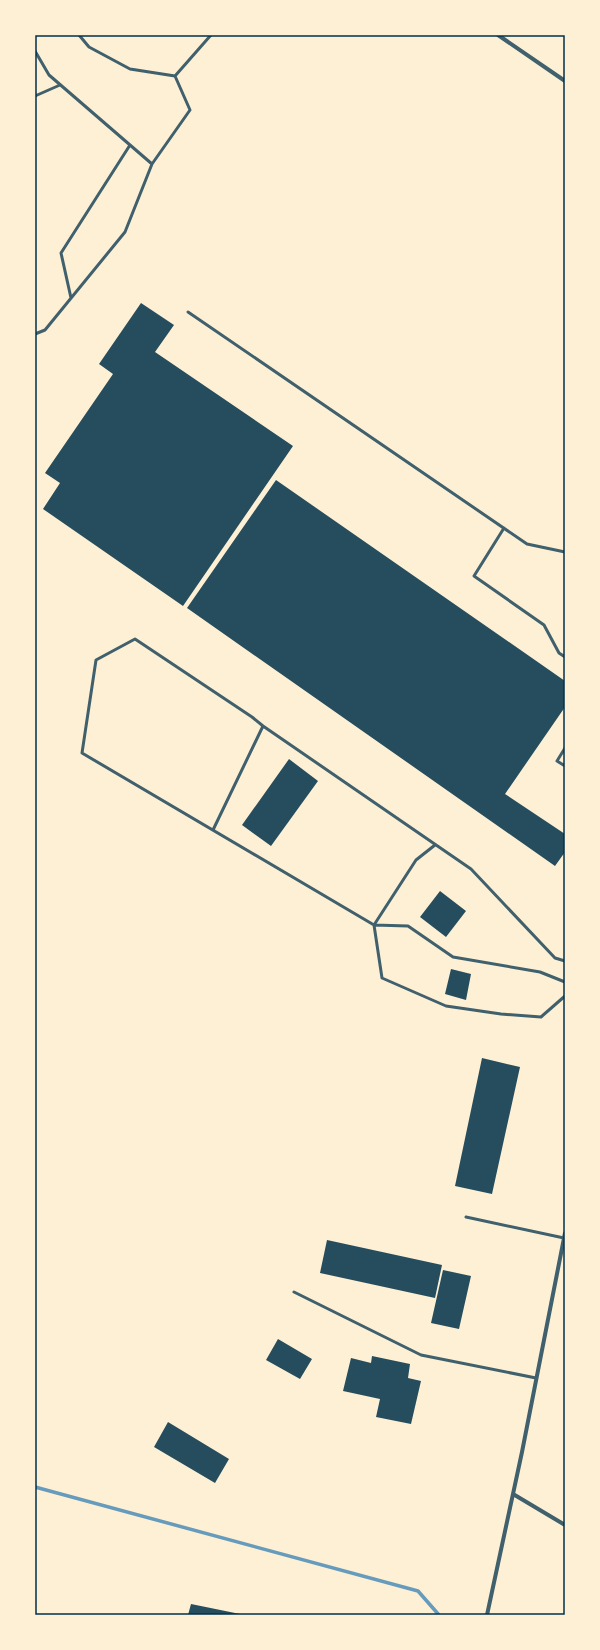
<svg xmlns="http://www.w3.org/2000/svg" width="600" height="1650" viewBox="0 0 600 1650" font-family="Barlow,sans-serif">
<rect width="100%" height="100%" fill="#fdf0d5"/>
<g fill="none" stroke-linecap="round" stroke-linejoin="round">
<path stroke="#669bbc" stroke-width="3.5" d="M35 1487 418 1591 439 1615"/>
</g>
<path fill="#264d5e" d="M141 303 174 325 155 352 293 446 183 606 43 509 60 483 45 473 113 374 99 364Z
M276 480 565 681V707L505 794 565 834V852L555 866 187 608Z
M289 759 318 781 271 846 242 825Z
M440 891 466 911 446 937 420 917Z
M451 969 471 974 466 1000 445 994Z
M482 1058 520 1067 492 1194 455 1186Z
M327 1240 442 1265 435 1298 320 1273Z
M443 1270 471 1276 459 1329 431 1323Z
M278 1339 312 1359 300 1379 266 1360Z
M372 1356 410 1364 408 1378 421 1381 411 1424 376 1417 380 1399 343 1391 351 1358 371 1363Z
M168 1422 229 1459 215 1483 154 1447Z
M191 1604 240 1614V1615H188Z"/>
<g fill="none" stroke-linecap="round" stroke-linejoin="round">
<path stroke="#3f606c" stroke-width="3" d="M79 35 89 47 130 69 175 76
M35 51 49 75 152 164 190 110 175 76 211 35
M35 96 60 85
M71 298 61 253 130 145
M188 312 527 544 565 552
M35 334 45 330 125 232 152 164
M504 528 474 576 544 625 559 653 565 657
M565 748 557 761 565 766
M213 830 263 726
M435 845 416 860 374 925 382 978 446 1006 501 1014 541 1017 565 996
M565 961 555 958 471 869 263 726 252 717 135 639 96 660 82 753 374 925 408 926 453 957 540 972 565 982
M466 1217 564 1238
M294 1292 421 1355 536 1378"/>
<path stroke="#3f606c" stroke-width="4" d="M498 35 565 81
M513 1494 565 1525
M487 1615 522 1452 565 1233"/>
</g>
<rect width="600" height="1650" fill="none" stroke="#fdf0d5" stroke-width="72"/>
<rect x="36" y="36" width="528" height="1578" fill="none" stroke="#003049" stroke-width="1.5"/>
</svg>
